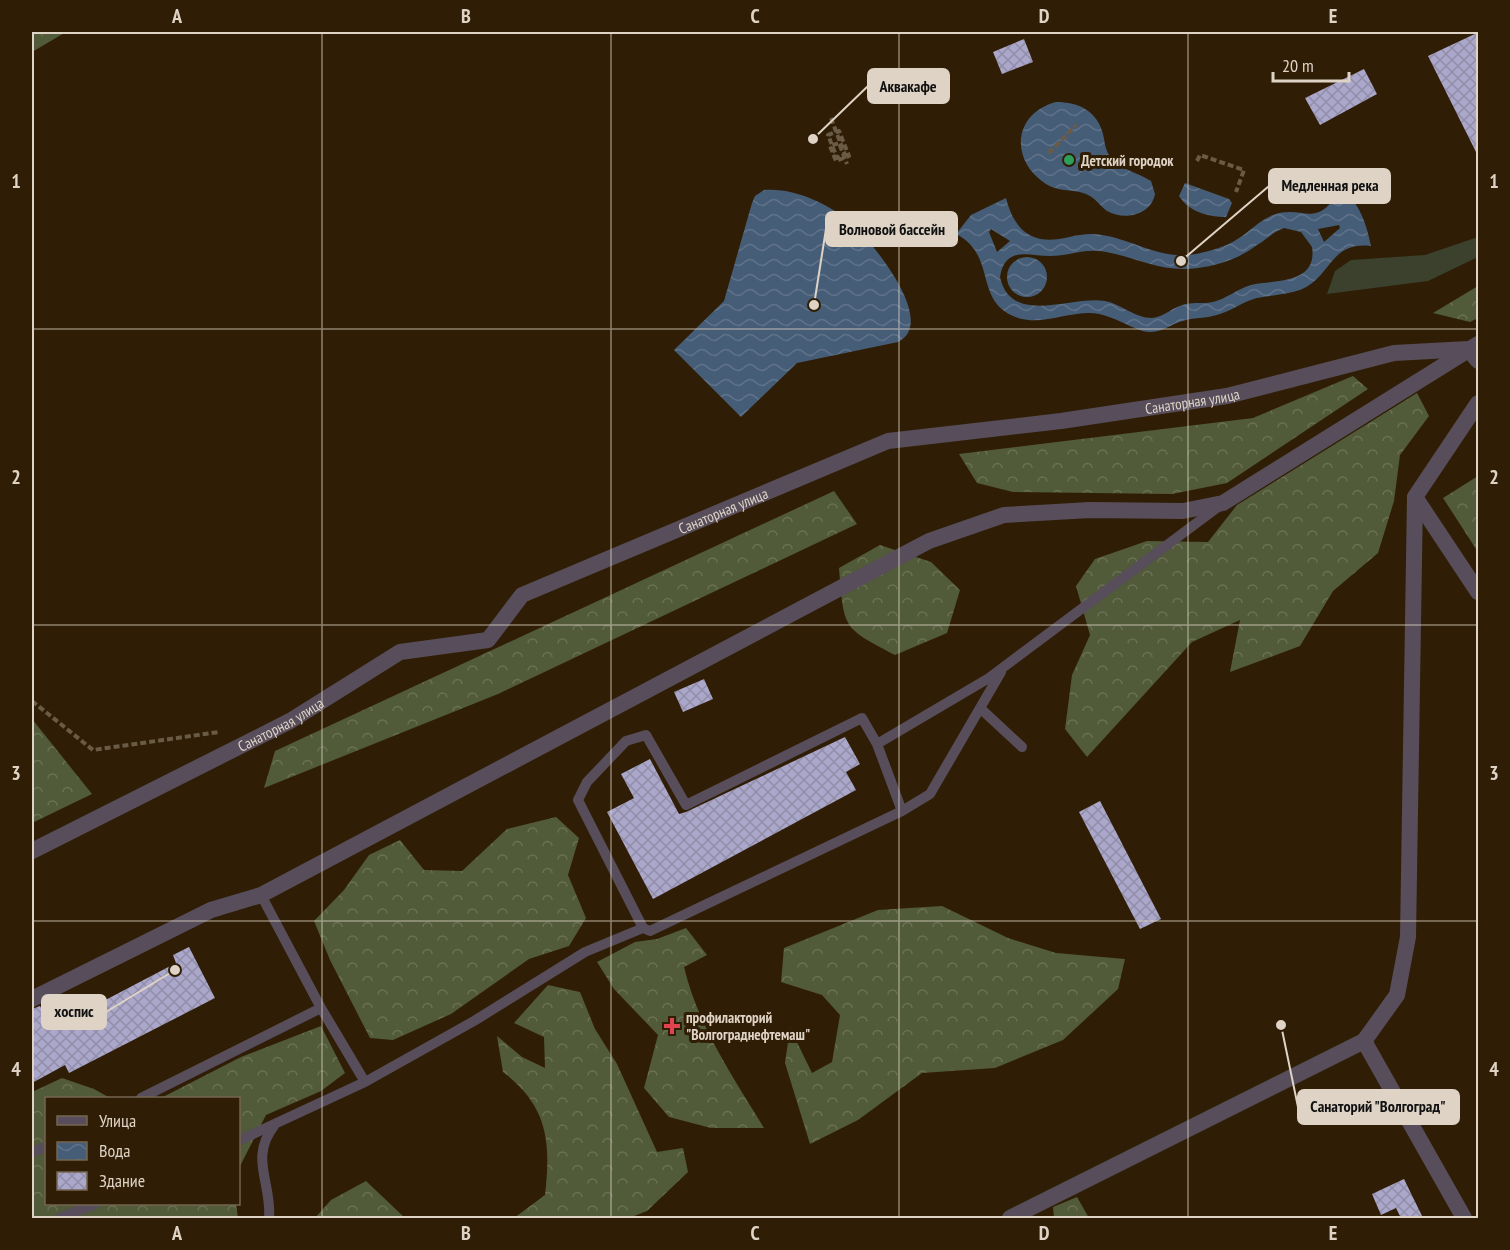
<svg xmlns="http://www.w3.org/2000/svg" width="1510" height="1250" viewBox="0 0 1510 1250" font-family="'PT Sans Narrow',sans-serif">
<defs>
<pattern id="forest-crowns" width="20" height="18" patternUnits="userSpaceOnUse" patternTransform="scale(1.5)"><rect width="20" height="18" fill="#515a39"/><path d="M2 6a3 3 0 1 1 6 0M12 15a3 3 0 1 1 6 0" fill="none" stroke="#6a7154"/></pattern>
<pattern id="water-waves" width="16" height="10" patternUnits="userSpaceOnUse" patternTransform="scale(1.5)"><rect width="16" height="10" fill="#465d78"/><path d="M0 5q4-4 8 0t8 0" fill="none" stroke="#60738a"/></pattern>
<pattern id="building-cross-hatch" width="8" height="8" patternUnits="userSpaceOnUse" patternTransform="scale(1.5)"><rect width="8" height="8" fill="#aba7cb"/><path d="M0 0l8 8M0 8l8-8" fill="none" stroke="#918da7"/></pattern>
</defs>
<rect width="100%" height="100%" fill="#2f1e05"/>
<path fill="#3b412c" d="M1478 237V257L1428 281 1327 294 1335 271 1351 260 1425 255Z"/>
<path fill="url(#forest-crowns)" d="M32 32H66L32 52Z
M1478 286V318L1470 322 1433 313Z
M1353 376 1368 389 1227 483 1172 494 1013 492 977 483 959 454 1253 418Z
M1417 393 1429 416 1400 455 1394 501 1378 553 1333 591 1300 646 1230 672 1240 620 1192 642 1087 757 1065 729 1072 675 1090 635 1076 586 1095 559 1147 541 1208 542 1237 505Z
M1478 476V552L1443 498Z
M834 491 857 524 498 694 264 788 275 751Z
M880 545 931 562 960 590 947 633 895 655C842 627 844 629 839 568Z
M32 719 92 794 32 823Z
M556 817 579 838 568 875 586 918 569 946 529 959 451 1014 393 1040 370 1038 330 960 314 921 344 890 369 855 400 840 424 870 462 871 507 829Z
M942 906 1008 938 1056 953 1125 959 1118 989 1063 1040 995 1068 922 1073 858 1120 810 1144 785 1063 790 1028 812 1073 832 1062 840 1015 822 995 781 982 784 948 878 910Z
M686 928 707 955 684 967C698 1026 733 1077 764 1128H711L669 1117 644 1088 658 1035 614 989 597 962 635 942 657 939Z
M548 985 580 992 595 1029 617 1064 657 1152 683 1148 688 1172 647 1211 629 1218H514L545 1195C551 1142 548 1106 503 1072L497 1036 522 1057 545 1068 544 1037 514 1023Z
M321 1026 345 1073 321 1091 266 1115 239 1168 238 1098H161L241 1057Z
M62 1078 94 1089 110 1098H46V1204H236L238 1218H32V1092Z
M366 1181 405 1218H315L331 1200Z
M1077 1197 1089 1218H1054L1053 1207Z"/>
<path fill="url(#water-waves)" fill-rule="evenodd" d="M1056 102C1079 102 1097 111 1103 134 1105 143 1105 149 1110 157 1121 170 1137 172 1151 181L1155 194C1151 215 1125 221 1107 211 1101 207 1097 200 1090 196 1077 188 1060 193 1046 184 1010 161 1012 114 1056 102Z
M1185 183 1229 199 1232 203 1226 217C1209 217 1189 212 1179 196Z
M764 190C793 187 829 204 850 222 870 239 939 322 898 342L797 363 741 417 674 350 724 301 752 203 755 196Z
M1340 190C1359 199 1367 226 1371 246 1330 241 1331 277 1302 289 1287 295 1272 295 1257 298 1244 301 1233 310 1220 314 1206 319 1193 317 1179 322 1169 326 1161 332 1150 332 1134 332 1113 313 1089 313 1063 313 1039 327 1013 316 974 299 997 255 956 234L971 215 1006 198C1010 214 1018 231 1034 237 1054 245 1073 233 1093 234 1129 236 1158 261 1196 254 1210 251 1226 247 1239 238 1250 231 1260 220 1273 215 1304 204 1315 231 1340 190ZM1339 225 1340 228 1324 242 1318 229ZM1284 228 1301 232 1312 247C1318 285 1272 280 1251 285 1237 289 1226 299 1213 302 1204 304 1195 302 1186 304 1174 306 1164 317 1152 318 1135 318 1121 304 1105 301 1072 295 1011 327 1000 277 1005 245 1029 256 1050 256 1067 256 1082 249 1100 251 1136 256 1158 273 1198 268 1220 265 1240 258 1257 245 1267 239 1273 232 1284 228ZM991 229 1010 241 997 252 989 232Z
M1007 277a20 20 0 1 1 40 0a20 20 0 1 1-40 0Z"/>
<path fill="url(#building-cross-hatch)" d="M1479 32V158L1428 56Z
M1024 39 1033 62 1002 74 993 52Z
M1364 69 1377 94 1320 125 1305 98Z
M704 679 713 699 683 712 674 692Z
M845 737 860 764 846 772 856 790 653 899 607 812 634 798 621 774 650 759 679 814 686 812Z
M1100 801 1161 919 1140 929 1079 812Z
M189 947 215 998 69 1073 65 1065 32 1083V1009L40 1006 52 1028 176 963 173 955Z
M1404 1179 1423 1218H1401L1396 1208 1381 1215 1372 1194Z"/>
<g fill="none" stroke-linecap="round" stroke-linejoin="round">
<path stroke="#6a5b46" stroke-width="4" stroke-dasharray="6 3" stroke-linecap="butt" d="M831 118 845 155 837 158 828 135 839 131 849 156 836 161 830 146 839 143 847 164
M1049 153 1076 125
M1197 161 1200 155 1244 170 1236 192
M32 701 93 750 219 732"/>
<path stroke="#584e5b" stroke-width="10" d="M980 708 1022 747
M877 744 902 811 650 931 643 928 578 800 587 782 626 741 646 735 686 805 862 718 877 744 989 678 1218 507
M902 811 930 794 1001 672
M261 895 321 1008 365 1082
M141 1098 321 1008
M238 1141 365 1082 474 1021 585 952 643 928
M32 1153 46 1146
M60 1218 95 1204
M269 1218C272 1183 249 1158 274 1126"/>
<g stroke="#584e5b" stroke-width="16">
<path d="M1415 497 1478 592"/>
<path id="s1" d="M32 851 290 721 400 652 488 640 522 595 888 441 1061 421 1227 396 1394 353 1468 349 1478 361"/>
<path d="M32 999 211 910 261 895 929 541 1004 515 1090 510 1183 511 1223 503 1478 344"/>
<path d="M1364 1041 1464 1218"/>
<path d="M1010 1218 1364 1041 1397 995 1408 937 1415 497 1478 403"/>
</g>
</g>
<path fill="none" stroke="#ded3c5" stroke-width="1.5" stroke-opacity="0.55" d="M322 32V1218M611 32V1218M899 32V1218M1188 32V1218M32 329H1478M32 625H1478M32 921H1478"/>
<circle fill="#2e9e5b" stroke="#2f1e05" stroke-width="2" cx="1069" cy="160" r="6"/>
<path fill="#e0444e" stroke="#2f1e05" stroke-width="2" d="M669 1017h6v6h6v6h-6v6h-6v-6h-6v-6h6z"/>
<g text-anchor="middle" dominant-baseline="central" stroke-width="6" stroke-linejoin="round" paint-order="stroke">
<g font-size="15" font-weight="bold" fill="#ded3c5" stroke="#2f1e05" text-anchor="start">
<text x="1081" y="160">Детский городок</text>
<text x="686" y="1017">профилакторий<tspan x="686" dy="17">"Волгограднефтемаш"</tspan></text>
</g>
<g font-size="15" fill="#ded3c5" stroke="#2f1e05">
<text stroke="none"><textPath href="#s1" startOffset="1268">Санаторная улица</textPath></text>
<text stroke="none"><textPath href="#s1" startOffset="782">Санаторная улица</textPath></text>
<text stroke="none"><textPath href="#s1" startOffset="279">Санаторная улица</textPath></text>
</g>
</g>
<path fill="none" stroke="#ded3c5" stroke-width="2" d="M813 139L868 86M1181 261L1269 186M814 305L826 229M175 970L106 1012M1281 1025L1298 1107"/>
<g fill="#ded3c5" stroke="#2f1e05" stroke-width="2">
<circle cx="813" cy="139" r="6"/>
<circle cx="1181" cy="261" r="6"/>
<circle cx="814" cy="305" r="6"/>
<circle cx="175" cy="970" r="6"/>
<circle cx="1281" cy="1025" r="6"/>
</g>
<g fill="#ded3c5" stroke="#ded3c5" stroke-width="2">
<rect x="868" y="69" width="81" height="34" rx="6"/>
<rect x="1269" y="169" width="121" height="34" rx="6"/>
<rect x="826" y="212" width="131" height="34" rx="6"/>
<rect x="42" y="995" width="64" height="34" rx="6"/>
<rect x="1298" y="1090" width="161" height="34" rx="6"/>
</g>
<g font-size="16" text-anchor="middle" font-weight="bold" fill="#111">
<text x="908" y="92">Аквакафе</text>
<text x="1330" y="191">Медленная река</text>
<text x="892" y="235">Волновой бассейн</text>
<text x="74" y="1017">хоспис</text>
<text x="1378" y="1112">Санаторий "Волгоград"</text>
</g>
<rect width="1510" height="1250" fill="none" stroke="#2f1e05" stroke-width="66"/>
<rect x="45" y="1097" width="195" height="108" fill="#2f1e05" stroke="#756652" stroke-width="1.5"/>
<rect x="57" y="1116" width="30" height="9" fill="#584e5b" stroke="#756652" stroke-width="1.5"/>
<text x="99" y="1127" font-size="18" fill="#ded3c5">Улица</text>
<rect x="57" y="1142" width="30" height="18" fill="url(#water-waves)" stroke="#756652" stroke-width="1.5"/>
<text x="99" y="1157" font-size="18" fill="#ded3c5">Вода</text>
<rect x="57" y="1172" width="30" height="18" fill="url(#building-cross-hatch)" stroke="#756652" stroke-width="1.5"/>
<text x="99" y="1187" font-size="18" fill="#ded3c5">Здание</text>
<path d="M1273 72v9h76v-9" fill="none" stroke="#ded3c5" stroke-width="3"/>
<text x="1282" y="72" font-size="18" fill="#ded3c5" stroke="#2f1e05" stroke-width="4.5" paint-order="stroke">20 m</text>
<rect x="33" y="33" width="1444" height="1184" fill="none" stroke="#ded3c5" stroke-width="2"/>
<g font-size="20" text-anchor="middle" font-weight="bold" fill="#ded3c5">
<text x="177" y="23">A</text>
<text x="466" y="23">B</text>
<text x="755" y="23">C</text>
<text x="1044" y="23">D</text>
<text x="1333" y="23">E</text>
<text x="16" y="188">1</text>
<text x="1494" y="188">1</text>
<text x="16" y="484">2</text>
<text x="1494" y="484">2</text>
<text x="16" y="780">3</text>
<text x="1494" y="780">3</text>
<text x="16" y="1076">4</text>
<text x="1494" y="1076">4</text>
<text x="177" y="1240">A</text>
<text x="466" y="1240">B</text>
<text x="755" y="1240">C</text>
<text x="1044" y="1240">D</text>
<text x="1333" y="1240">E</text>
</g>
</svg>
